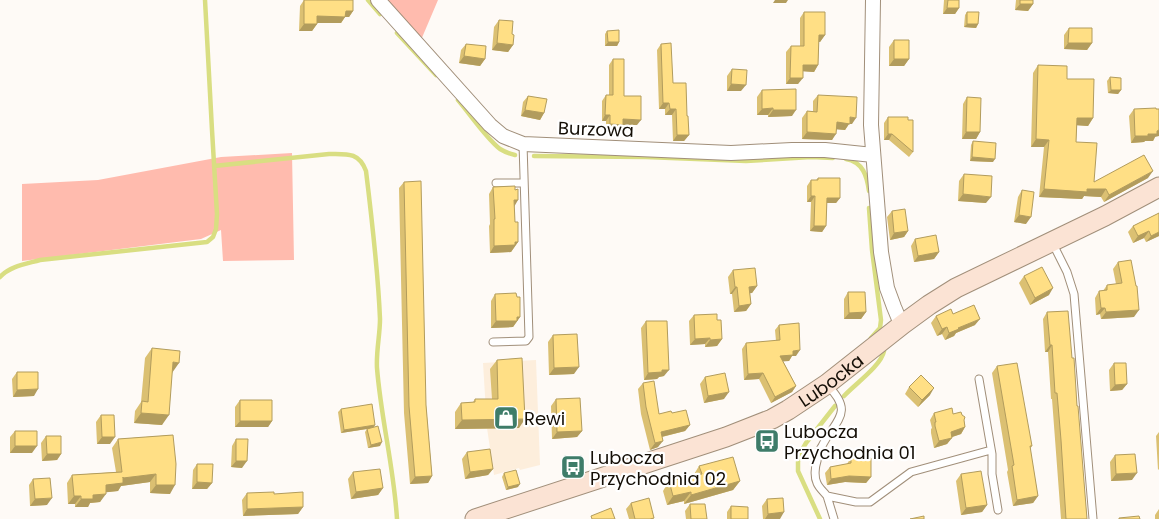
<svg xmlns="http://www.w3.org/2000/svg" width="1159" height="519" viewBox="0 0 1159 519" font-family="Poppins,sans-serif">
<rect width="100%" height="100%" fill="#fefaf6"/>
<path fill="#fdeedc" d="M536 360 540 465 520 470 519 468 494 475 487 428 483 363Z"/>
<path fill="#ffbbae" d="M384 0H438L421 40Z
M292 153 294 260 223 261 221 230 201 239 22 261V184L98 180 221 157Z"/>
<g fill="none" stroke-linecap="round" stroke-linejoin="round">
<path stroke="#d9de82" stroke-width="4.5" d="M368 0 380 14
M397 33 436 75
M458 100C470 114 486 138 500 149 505 152 510 154 515 155
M534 156 646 157 746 161 811 157 833 158
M846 159C863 162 867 176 869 191
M214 166 329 154C347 154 359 152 366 171 372 220 378 269 380 319 380 335 376 351 377 368 381 419 394 468 397 519
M869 208 872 250 881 320 880 328 871 338
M0 277C10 266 26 264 40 260L207 242 213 237 216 229 217 214 212 130 205 0
M844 396C855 384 881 366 884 351
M820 519 798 471V462L799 455 806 443 835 406"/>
<defs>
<path id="lane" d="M496 183H524
M1052 242 1067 272 1074 294 1093 519
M493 342 526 341 529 337 523 144
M979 379 992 454V474L998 510
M828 386C855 413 835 420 822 446 819 450 818 456 817 461 815 467 814 477 817 483 819 488 824 492 827 496L856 502H870L911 472 991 450
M827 496 834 519"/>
<path id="street" d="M378 0 490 125 503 136 523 144 731 153 792 150H825L873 155
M873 0 871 125 881 252 887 288 894 307 899 319 903 324"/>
<g id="secondary">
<path id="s1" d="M475 519 726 437 772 419 788 410 827 384 903 324 929 305 956 288 1105 216 1159 187"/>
</g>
</defs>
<use href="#lane" stroke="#a18f7a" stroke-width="9"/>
<use href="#street" stroke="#a18f7a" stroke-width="16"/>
<use href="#secondary" stroke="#a18f7a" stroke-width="21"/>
<use href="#lane" stroke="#fff" stroke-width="7"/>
<use href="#street" stroke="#fff" stroke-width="14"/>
<use href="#secondary" stroke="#fbe3d4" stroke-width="19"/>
</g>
<path fill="#dbc072" d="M304 0 353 11 349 17H345L341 23H317V24L312 31H299L300 6Z
M944 0H959V8L955 14H943Z
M1016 0H1033V4L1028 11 1015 10Z
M804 12 825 35 820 42 819 41 818 65 814 72 803 71 798 84H786V52L791 46H800V18Z
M967 12 978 24 976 28 964 27 965 15Z
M499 20 513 45 508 52 492 50 494 27Z
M1069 28 1092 43 1087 50 1064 49V35Z
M607 31 619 42 617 46H605V34Z
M894 40 909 59 904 66H889V47Z
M466 44 485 59 480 66 459 63 461 50Z
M661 44 673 83 687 116 689 135 684 141H673L672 115H665V109H659L657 50Z
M613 59 624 96 637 125H623L619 130H606V121H602V101L606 95H609V65Z
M1038 65 1067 79 1093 118 1088 126 1077 125 1076 142 1094 182 1148 178 1104 202 1101 197 1084 196 1082 199 1039 197 1044 147H1031L1033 73Z
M732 69 741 91H727V76Z
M1110 77 1121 90 1118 94 1108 93 1107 81Z
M762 90 792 116 768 117V115H757V97Z
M818 95 852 124H849L845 130 837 129 832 140 802 139V118L807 111H813V101Z
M528 96 544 113 540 120 521 116 523 102Z
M967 97 980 132 976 139H962L963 104Z
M1134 109H1156L1155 137 1153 141H1145L1144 142 1131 143 1129 116Z
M888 117 913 152 909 157 889 140H884V123Z
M973 141 993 162 970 161 971 145Z
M964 174 986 203 958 201 959 181Z
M818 178 840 198 836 203H827L826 226 822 232 810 231 811 202H807V186L811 180H816Z
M404 182 426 405 432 476 428 483 410 484 404 413 399 188Z
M493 187 514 206 515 222 518 242 511 252 490 253 489 226 490 224 489 194Z
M1022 190 1026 224 1014 222 1018 197Z
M892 211 908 231 904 237 890 240 887 217Z
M1159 213V236L1146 242 1144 238 1133 243 1128 232 1133 226Z
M915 239 939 252 934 259 914 262 911 246Z
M1118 262 1134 317 1101 319 1100 314 1096 315 1095 298 1099 291H1103L1107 285 1116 284 1113 269Z
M733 270 757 286 752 293H750L751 304 746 311 734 312 732 294H730L728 277Z
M1024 276 1049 295 1030 305 1019 283Z
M848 292 866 312 861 319H844V299Z
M495 294 520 317 513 327 491 328V301Z
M1047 312 1072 358 1077 406 1087 519H1061L1052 399H1051L1048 352H1045L1043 319Z
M953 314 975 325 956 333 954 336 945 340 942 334 937 336 931 323 936 316Z
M694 315 717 320 722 339 717 346 705 347V344L690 345 689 321Z
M646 321 664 376 659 377 657 379 644 380 641 328Z
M779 325 796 356H792L789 361H783L796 386 792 392 771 403 759 379 744 380 742 349 746 343 776 341 775 330Z
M553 335 574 374 549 375 548 342Z
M152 348 172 373 162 425 134 423 135 411 141 402 145 358Z
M497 360 519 428 455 429V412L461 403 473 402 475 399H492L490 369Z
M1114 363 1127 384 1122 390 1110 391 1109 370Z
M997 366 1032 446 1030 449 1038 496 1033 503 1013 506 1007 472 1008 470 992 373Z
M17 372 34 396 13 397 12 379Z
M705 377 724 399 704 403 700 384Z
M643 383 659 414 672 413 690 425 685 431 662 437 658 447 650 450 641 414 638 389Z
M909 387 930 395 918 407 905 394Z
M556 399 582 431 577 437 552 439 551 406Z
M240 400 272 421 268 427H235V407Z
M341 409 375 425 374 427 380 446 368 448 365 432 367 429 341 433 338 412Z
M934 413 953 414 964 420 965 427 961 434 952 437 947 444 934 448 931 433V429L932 428 930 420Z
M101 415 110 444H97L96 422Z
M15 431 32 453H10V437Z
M1159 432V469L1158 470 1156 436Z
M173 435 170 494 150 493V482L121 486 118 491 106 492 100 502 90 503 88 507H75V504H68L67 483 72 475 116 472 112 448 118 439Z
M46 436 61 454 57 460 42 461 41 443Z
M236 439 242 468 231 467 232 446Z
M467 452 493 469 488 475 465 479 462 459Z
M1115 455 1132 480 1111 481 1110 462Z
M851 457 871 477 866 483 845 482 827 485 825 473 830 467 847 464Z
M197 464 212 483 207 489H192L193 470Z
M699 466 740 481 733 490 684 504V501L667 505 663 491 669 481 693 476Z
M353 472 383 488 378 495 351 499 348 479Z
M504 473 518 487 506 490 502 477Z
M961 474 987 505 982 512 961 515 956 481Z
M33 479 47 505 30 506 29 485Z
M247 493 274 494 303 507 298 514 243 516 242 500Z
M767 499 780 519H763L762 506Z
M631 503 654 518 653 519H629L626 509Z
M690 504 707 519H686L685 511Z
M731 506 748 519H727V512Z
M1159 509V519H1155V515Z"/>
<path fill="#b29c5d" d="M775 0H788L786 3H773Z
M1020 4H1033L1028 11 1015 10Z
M947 8H959L955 14H943Z
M346 11H353L349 17H345L341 23H312L317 16Z
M304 24H317L312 31H299Z
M967 24H978L976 28 964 27Z
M819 35H825L820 42 815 41Z
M608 42H619L617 46H605Z
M497 43 513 45 508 52 492 50Z
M1068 43H1092L1087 50 1064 49Z
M464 56 485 59 480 66 459 63Z
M894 59H909L904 66H889Z
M803 65H818L814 72 798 71Z
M790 78H803L798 84H786Z
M731 84 746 85 741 91H727Z
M1111 90H1121L1118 94 1108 93Z
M663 103H669L665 109H659Z
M773 108 768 115H757L762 109Z
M670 109H676L672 115H665Z
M525 110 544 113 540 120 521 116Z
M773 110H796L792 116 768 117Z
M605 115H610L606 121H602Z
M850 117 856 118 852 124H849L845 130 832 129 837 122Z
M1077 118H1093L1088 126 1072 125Z
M623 119 641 120 637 125H623L619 130H606L610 124Z
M1159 130V136L1155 137 1153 141H1145L1144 142 1131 143 1135 136 1148 134Z
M807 132 836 134 832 140 802 139Z
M966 132H980L976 139H962Z
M888 134H892L889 140H884Z
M677 135H689L684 141H673Z
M1036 139 1049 140 1044 147H1031Z
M972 157 995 159 993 162 970 161Z
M1153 171 1148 178 1104 202 1109 195Z
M1044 189H1106L1101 197 1084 196 1082 199 1039 197Z
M963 194 991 197 986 203 958 201Z
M811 196H815L811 202H807Z
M827 198H840L836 203H823Z
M514 200H518L514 207Z
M1019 215 1031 217 1026 224 1014 222Z
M814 226H826L822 232 810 231Z
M908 231 904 237 890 240 894 233Z
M1149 231 1144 238 1133 243 1138 236Z
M1159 232V236L1146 242 1151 236Z
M515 242H518L511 252 490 253 494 246Z
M939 252 934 259 914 262 918 256Z
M757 286 752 293 744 294 749 287Z
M735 287H737L732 294H730Z
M1053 288 1049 295 1030 305 1035 298Z
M751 304 746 311 734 312 739 306Z
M1101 308H1105L1100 314 1096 315Z
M1139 310 1134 317 1101 319 1106 312Z
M866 312 861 319H844L849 313Z
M517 317H520L513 327 491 328 496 321Z
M980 319 975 325 956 333 954 336 945 340 949 333 958 328Z
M947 327 942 334 937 336 942 329Z
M710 338 705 344 690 345 695 339Z
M722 339 717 346 705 347 710 340Z
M1050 345H1052L1048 352H1045Z
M800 350 796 356H792L789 361 776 362 780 356 793 351Z
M173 362 179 363 172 373Z
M579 367 574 374 549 375 554 368Z
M662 370H669L664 376 659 377 657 379 644 380 648 373Z
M763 373 759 379 744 380 748 374Z
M1127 384 1122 390 1110 391 1115 385Z
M796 386 792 392 771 403 775 397Z
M934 388 930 395 918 407 922 400Z
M38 389 34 396 13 397 17 390Z
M729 392 724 399 704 403 708 396Z
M141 413 169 415 162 425 134 423Z
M525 419 519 428 455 429 462 420Z
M240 421H272L268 427H235Z
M375 425 373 428 341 433 344 430Z
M690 425 685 431 657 438 661 432Z
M965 427 961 434 946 439 951 432Z
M582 431 577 437 552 439 557 432Z
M102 437H115L110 444H97Z
M952 438 947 444 934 448 939 441Z
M663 441 658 447 650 450 655 443Z
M382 442 380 446 368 448 371 445Z
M15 446H37L32 453H10Z
M47 454H61L57 460 42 461Z
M236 461H247L242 468 231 467Z
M493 469 488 475 465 479 470 472Z
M1137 473 1132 480 1111 481 1116 474Z
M156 474 150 482 121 486 118 491 100 493 106 485 123 478Z
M432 476 428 483 410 484 415 477Z
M849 476 871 477 866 483 845 482 827 485 831 479Z
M740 481 733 490 684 504 691 495Z
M197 482 212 483 207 489H192Z
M520 484 518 487 506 490 508 487Z
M156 485H175L170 494 150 493Z
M383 488 378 495 351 499 356 492Z
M691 492 684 501 667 505 673 496Z
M106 494 100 502 90 503 88 507H75L81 499 93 495Z
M74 496H81L75 504H68Z
M1038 496 1033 503 1013 506 1017 500Z
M52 498 47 505 30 506 35 499Z
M987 505 982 512 961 515 966 508Z
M303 507 298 514 243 516 247 509Z
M784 512 780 519H765L768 514Z"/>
<path fill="#ffdf85" stroke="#b29c5d" d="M304 0H353V11H346L345 17 317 16V24H304Z
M948 0H959V8H947Z
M1020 0H1033V4H1020Z
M804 12H825V35H819L818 65H803V78H790L791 46H804Z
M967 12H979L978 24H967Z
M499 20 513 21 512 34 514 35 513 45 497 43Z
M1069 28H1092V43H1068Z
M619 30V42H608L607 31Z
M894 40H909V59H894Z
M671 43 673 83H686L687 116H688L689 135H677L676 109H670L669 103H663L661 44Z
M466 44 486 46 485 59 464 56Z
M613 59H624V96H641V120L623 119V125L610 124V115H605L606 95H613Z
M1038 65 1067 66V79H1094L1093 118H1077L1076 142 1097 143 1094 182 1144 155 1153 171 1109 195 1106 189H1087V192L1044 189 1049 140 1036 139Z
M732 69 747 70 746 85 731 84Z
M1110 77 1121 78V90H1111Z
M796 89V110H773V108L762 109V90Z
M818 95 857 97 856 118 850 117V124L837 122 836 134 807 132V111L817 112Z
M528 96 547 99 544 113 525 110Z
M967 97 981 98 980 132H966Z
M1156 108V109H1159V130L1157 131V134H1148V136H1135L1134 109Z
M888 117H908V120H913V152L892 134H888Z
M973 141 996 143 995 159 972 157Z
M964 174 992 176 991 197 963 194Z
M818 178H840V198H827L826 226H814L815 196H811V180H818Z
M421 181 426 405 432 476 415 477 409 406 404 182Z
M515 186V190L518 189V200H514L515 222H518V242H515V245L494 246V219H495L493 187Z
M1022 190 1034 192 1031 217 1019 215Z
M905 209 908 231 894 233 892 211Z
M1159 213V232L1151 236 1149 231 1138 236 1133 226Z
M936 235 939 252 918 256 915 239Z
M1131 260 1136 286H1137L1139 310 1106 312 1105 308H1101L1099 291 1107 290V285L1122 283 1118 262Z
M1042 267 1053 288 1035 298 1024 276Z
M755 268 757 286 749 287 751 304 739 306 737 287H735L733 270Z
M848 292H865L866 312 849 313Z
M516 293 517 297H520V317H517V321H496L495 294Z
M974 305 980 319 958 328 959 329 949 333 947 327 942 329 936 316 951 309 953 314Z
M1068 311 1072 358H1074L1077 406H1078L1087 519H1066L1061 440 1057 393H1055L1052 345H1050L1047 312Z
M717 314V320H721L722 339 710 340V338L695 339 694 315Z
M646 321H667L669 370H662V372L648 373Z
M799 323 800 350 793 351V355L780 356 796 386 775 397 763 373 748 374 746 343 780 340 779 325Z
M577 334 579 367 554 368 553 335Z
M152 348 180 351 179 363 173 362 169 415 141 413 142 401 148 402Z
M522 358 525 419 462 420 461 403 475 402V399H498L497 360Z
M1017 363 1032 446H1030L1038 496 1017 500 1012 466 1014 465 997 366Z
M1114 363H1126L1127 384 1115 385Z
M17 372H38V389L17 390Z
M725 373 729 392 708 396 705 377Z
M921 375 934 388 922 400 909 387Z
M654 381 659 414 671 411 672 413 686 410 690 425 661 432 663 441 655 443 646 407 643 383Z
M580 398 582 431 557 432 556 399Z
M240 400H272V421H240Z
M372 404 375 425 344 430 341 409Z
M952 408 953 414 961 412 962 415 965 417 964 420 965 427 951 432 952 438 939 441 935 426V422H936L934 413Z
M101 415H114L115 437H102Z
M378 426 382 442 371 445 367 429Z
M15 431H37V446H15Z
M173 435 176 464 175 485H156V474L123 478V477V483L106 485V494L93 495V499H81V496H74L72 475 122 472 118 439Z
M46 436H61V454H47Z
M236 439H248L247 461H236Z
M490 449 493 469 470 472 467 452Z
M1135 454 1137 473 1116 474 1115 455Z
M733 457 740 481 691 495V492L673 496 669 481 702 474 699 466Z
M851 457 871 458V477L849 476 831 479 830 467 851 463Z
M197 464H213L212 483 197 482Z
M380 469 383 488 356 492 353 472Z
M516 470 520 484 508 487 504 473Z
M981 471 987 505 966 508 961 474Z
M50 478 52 498 35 499 33 479Z
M274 492V494L303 492V507L247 509V493Z
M649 498 654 518 650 519H635L631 503Z
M783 498 784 512 768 514 767 499Z
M690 504H705L707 519H691Z
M731 506 748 507V519H731Z
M611 508 615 519H592L591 516Z
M924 516V519H910Z
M1139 516 1140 519H1119V518Z"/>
<defs>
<symbol id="shop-square" viewBox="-11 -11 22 22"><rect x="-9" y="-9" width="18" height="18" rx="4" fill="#3e7c69" stroke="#fff"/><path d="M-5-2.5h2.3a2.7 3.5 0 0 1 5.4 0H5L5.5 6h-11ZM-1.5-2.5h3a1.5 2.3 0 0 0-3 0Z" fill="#fff"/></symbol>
<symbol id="bus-square" viewBox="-11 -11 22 22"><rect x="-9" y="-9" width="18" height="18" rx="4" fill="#3e7c69" stroke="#fff"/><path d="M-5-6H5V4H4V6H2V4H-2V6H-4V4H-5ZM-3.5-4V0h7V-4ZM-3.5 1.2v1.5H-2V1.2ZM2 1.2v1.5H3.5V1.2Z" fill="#fff"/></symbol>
</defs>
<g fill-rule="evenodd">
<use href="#shop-square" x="492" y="404" width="28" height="28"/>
<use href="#bus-square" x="753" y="427" width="28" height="28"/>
<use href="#bus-square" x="559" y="453" width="28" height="28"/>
</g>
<g text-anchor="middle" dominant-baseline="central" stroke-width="4.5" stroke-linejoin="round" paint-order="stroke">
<g font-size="18" fill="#140e06" stroke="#fff">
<text transform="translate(596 129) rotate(2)">Burzowa</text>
<text stroke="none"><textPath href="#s1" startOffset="384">Lubocka</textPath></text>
</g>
<g font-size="18" fill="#140e06" stroke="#fff" text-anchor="start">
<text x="524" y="418">Rewi</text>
<text x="784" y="431">Lubocza<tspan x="784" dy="21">Przychodnia 01</tspan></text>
<text x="590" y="457">Lubocza<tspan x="590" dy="21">Przychodnia 02</tspan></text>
</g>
</g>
</svg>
